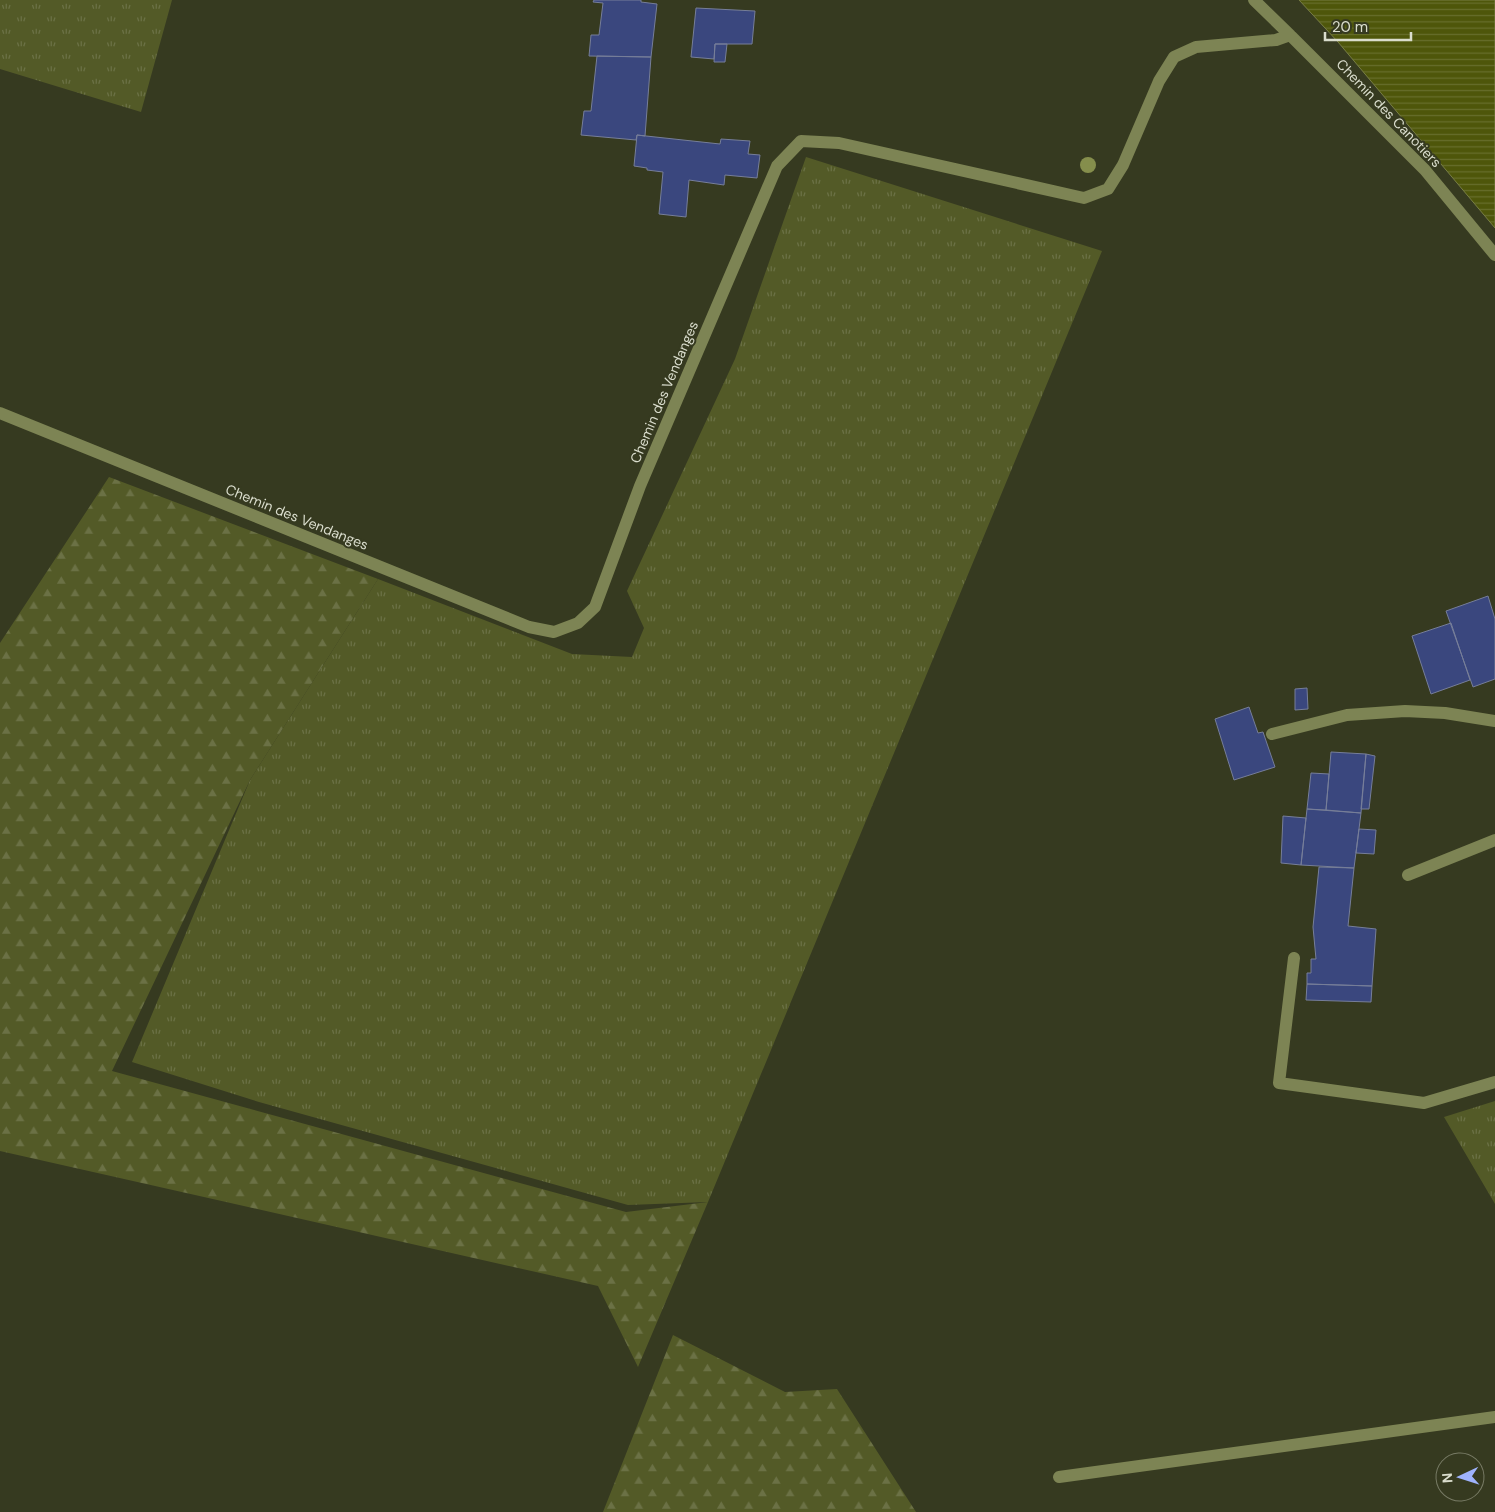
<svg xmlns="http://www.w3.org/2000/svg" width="1495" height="1512" viewBox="0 0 1495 1512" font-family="'DM Sans',sans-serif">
<defs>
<pattern id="grass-tufts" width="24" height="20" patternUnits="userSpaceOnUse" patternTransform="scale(1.25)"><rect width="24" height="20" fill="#535a27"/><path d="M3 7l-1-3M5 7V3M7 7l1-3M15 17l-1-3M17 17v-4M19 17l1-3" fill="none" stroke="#6b7145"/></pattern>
<pattern id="forest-firs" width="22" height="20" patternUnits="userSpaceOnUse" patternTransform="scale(1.25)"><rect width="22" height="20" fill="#535a27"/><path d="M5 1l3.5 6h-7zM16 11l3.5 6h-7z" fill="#6b7145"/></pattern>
<pattern id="water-rules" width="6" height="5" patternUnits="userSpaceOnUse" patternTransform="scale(1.25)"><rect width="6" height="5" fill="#4e560a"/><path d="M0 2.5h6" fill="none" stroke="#676e2c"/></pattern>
</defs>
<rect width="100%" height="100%" fill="#363a20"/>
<path fill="url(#grass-tufts)" d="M0 0H172L141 112 0 69Z
M806 157 1102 251 708 1202 628 1205 259 1102 132 1062 250 780 378 579 572 654 632 657 644 628 627 591 735 359Z
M1495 1101V1204L1444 1117Z"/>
<path fill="url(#forest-firs)" d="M109 477 378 579 250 780 112 1071 626 1212 708 1202 638 1367 598 1286 0 1151V643Z
M673 1335 785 1392 837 1389 916 1512H603Z"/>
<path fill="url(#water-rules)" stroke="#787e44" d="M1299 0H1495V228L1338 42Z"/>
<path fill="#3a477e" stroke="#767e99" d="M594 0H641V2L657 4 651 57 589 56 591 35H599L603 3 593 2Z
M696 8 755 11 752 44H715L714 59 691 57Z
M715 44H727L725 62H714Z
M597 56 651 57 645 136 637 135 636 140 581 135 584 111H591Z
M637 135 720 144 721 139 750 141 748 154 760 155 757 178 725 175 724 185 689 180 686 217 659 214 663 172 647 170V168L634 166Z
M1488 596 1495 619V679L1473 687 1446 611Z
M1451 623 1470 680 1431 694 1412 636Z
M1307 688 1308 709 1295 710V689Z
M1249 707 1258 733 1263 732 1275 767 1234 780 1215 719Z
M1331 752 1366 754 1361 813 1326 810Z
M1366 754 1375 756 1369 809H1361Z
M1311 773 1329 774 1326 810 1307 809Z
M1307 809 1361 813 1354 868 1301 865Z
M1283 816 1306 818 1301 865 1281 863Z
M1359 829 1376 830 1374 854 1356 853Z
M1319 867 1354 868 1348 926 1376 929 1372 986 1307 984V973H1311V959H1316L1313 927Z
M1307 984 1372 986 1371 1002 1306 1000Z"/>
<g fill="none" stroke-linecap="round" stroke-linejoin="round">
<path stroke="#7d8454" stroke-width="12" d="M1254 0 1290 35 1425 170 1495 255
M0 413 529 627 554 632 578 623 595 607 640 486 777 166 801 141 839 143 1084 198 1108 189 1123 165 1159 81 1174 57 1196 47 1276 40 1290 35
M1272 734 1347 715 1405 711 1445 713 1495 721
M1408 875 1495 840
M1294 958 1279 1083 1424 1103 1495 1082
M1059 1477 1495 1417"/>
</g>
<circle fill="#858e4c" cx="1088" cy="165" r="8"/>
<g text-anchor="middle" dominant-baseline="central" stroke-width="4" stroke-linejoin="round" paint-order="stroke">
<g font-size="14" fill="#daddcd" stroke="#363a20">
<text transform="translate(1389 113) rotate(46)">Chemin des Canotiers</text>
<text transform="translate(664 392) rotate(-67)">Chemin des Vendanges</text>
<text transform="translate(297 517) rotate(22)">Chemin des Vendanges</text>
</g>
</g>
<g transform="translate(1460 1477) rotate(266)"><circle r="24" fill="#363a20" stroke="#787b65"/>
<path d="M0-4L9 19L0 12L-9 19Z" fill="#9fb3fd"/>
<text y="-8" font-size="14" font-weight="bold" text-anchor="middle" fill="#daddcd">N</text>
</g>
<path d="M1325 32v8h86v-8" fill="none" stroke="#daddcd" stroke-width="2.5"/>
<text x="1332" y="32" font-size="15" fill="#daddcd" stroke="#363a20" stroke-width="4" paint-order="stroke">20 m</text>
</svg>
